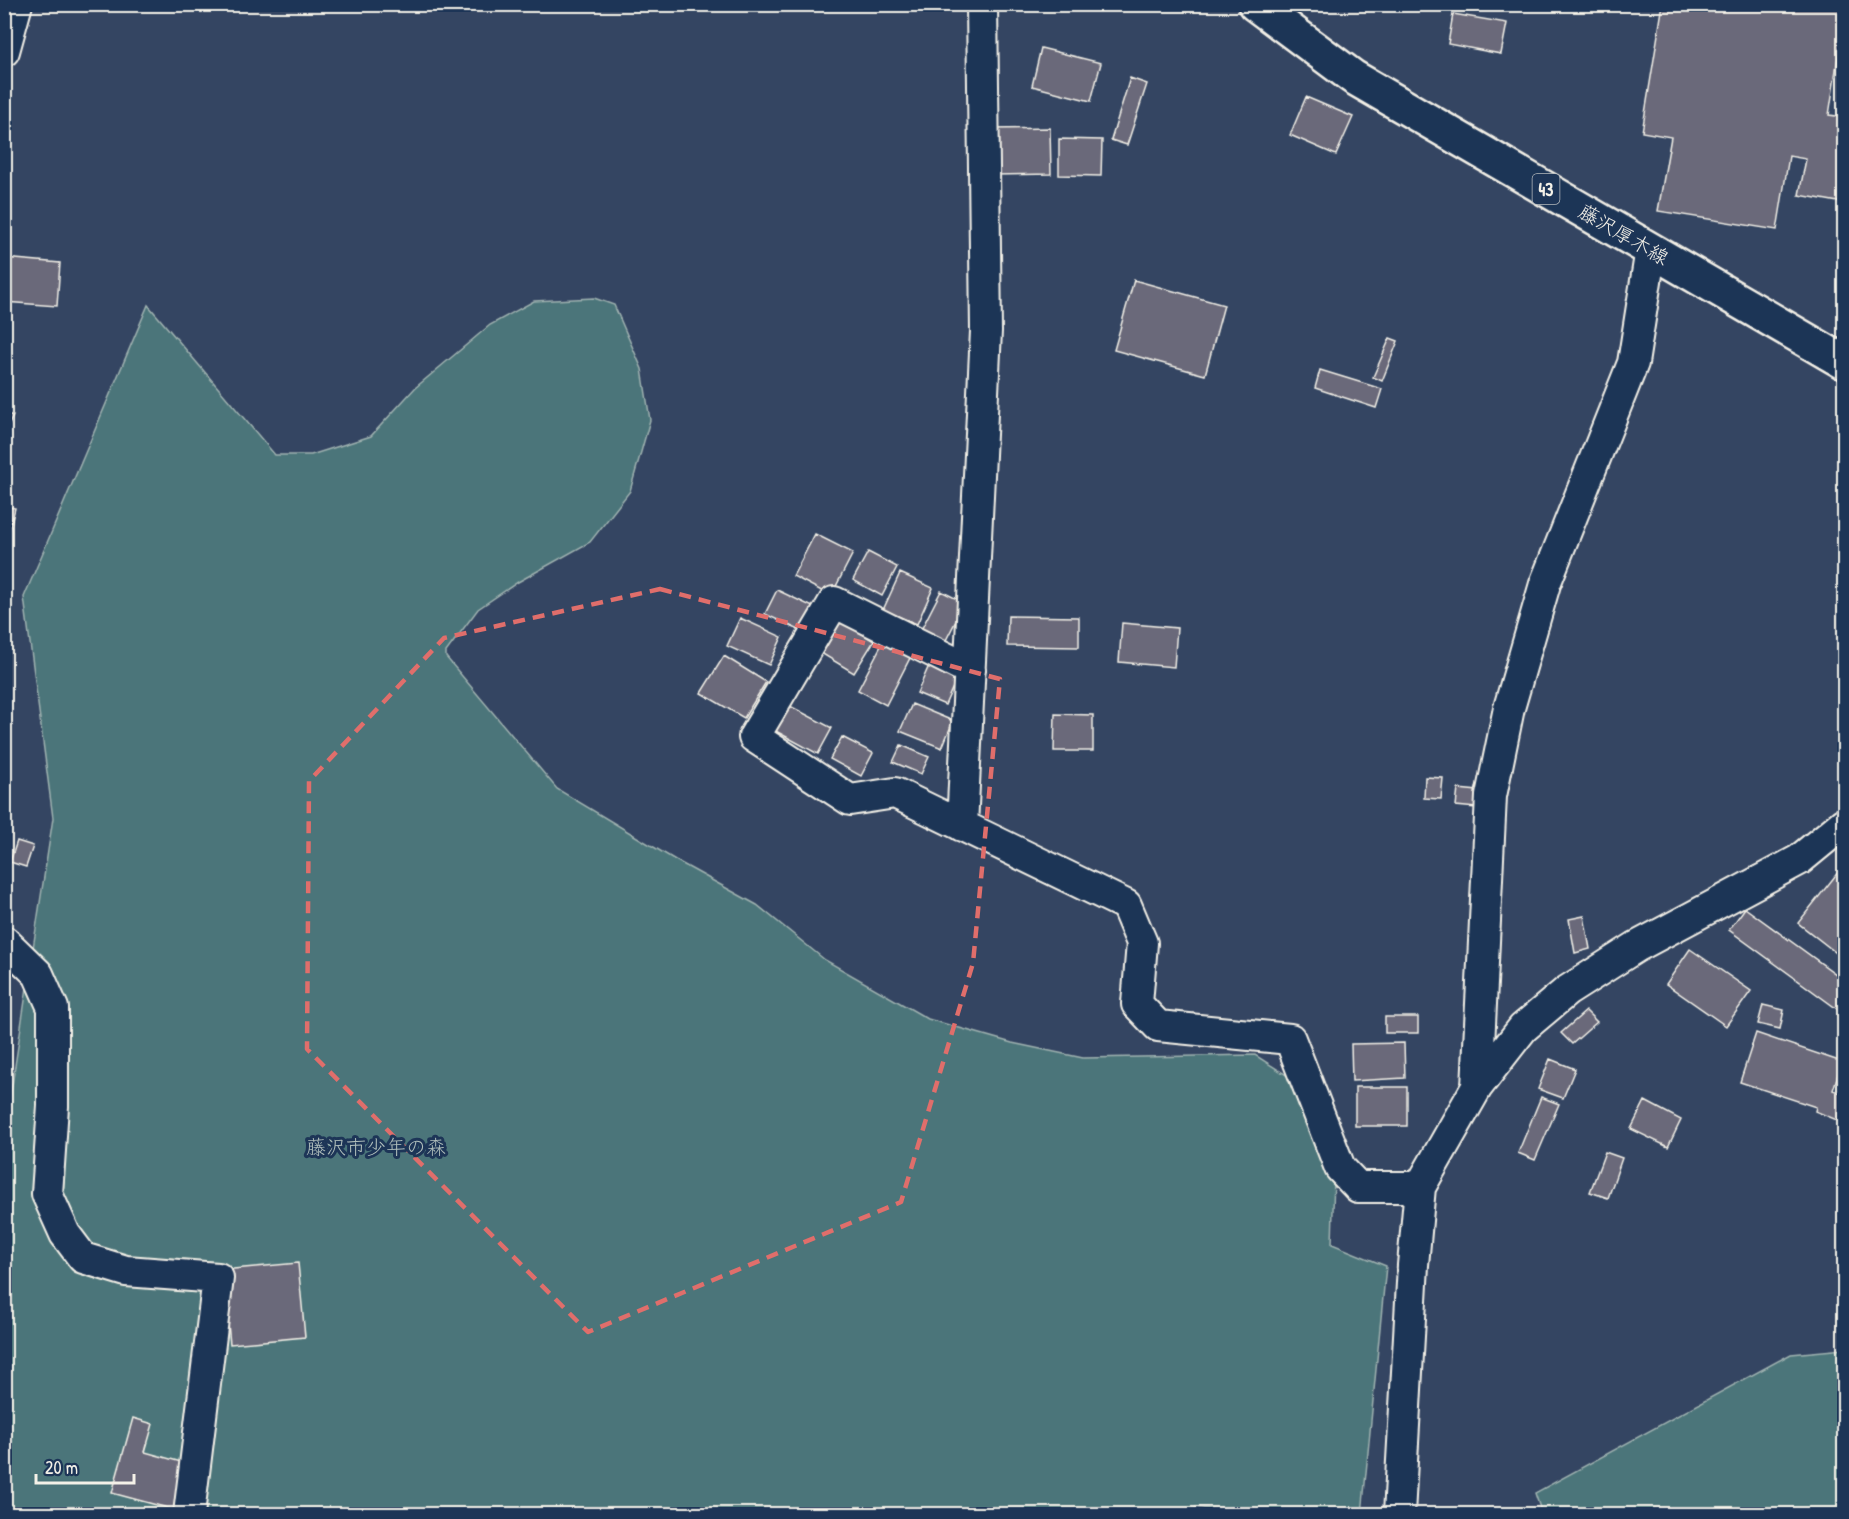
<svg xmlns="http://www.w3.org/2000/svg" width="1849" height="1519" viewBox="0 0 1849 1519" font-family="'Patrick Hand','Klee One',sans-serif">
<rect width="100%" height="100%" fill="#344562"/>
<filter id="ink" filterUnits="userSpaceOnUse"><feTurbulence type="fractalNoise" baseFrequency=".0167" numOctaves="2"/><feDisplacementMap in="SourceGraphic" scale="12" xChannelSelector="R" yChannelSelector="G"/><feConvolveMatrix kernelMatrix="1 2 1 2 8 2 1 2 1" color-interpolation-filters="sRGB"/></filter>
<g filter="url(#ink)">
<path fill="#4c757a" stroke="#a0b3b1" stroke-width="1.5" d="M594 298 614 305 642 369 650 420 630 491 590 542 518 582 478 609 446 652V657L557 789 677 861 757 905 825 960 928 1019 1012 1043 1083 1058 1255 1055 1310 1090 1334 1177 1332 1244 1386 1266 1362 1514H1243L1196 1507 1188 1514H5V1131L53 818 24 597 148 305 275 455H311L371 436 415 388 490 325 534 301Z
M1844 1349V1514H1542L1535 1493 1791 1354Z"/>
<path fill="#6a697a" stroke="#f4f1e8" stroke-width="1.5" d="M1663 4H1844V18L1829 115 1844 117V203L1799 195 1806 159 1789 156 1777 230 1658 211 1671 137 1642 132Z
M1453 14 1507 23 1501 54 1448 44Z
M1041 48 1101 63 1091 101 1032 86Z
M1130 78 1147 84 1127 145 1111 140Z
M1306 97 1353 117 1336 155 1290 135Z
M1050 128 1051 174 993 175 992 129Z
M1059 139 1102 140 1101 176 1059 175Z
M4 258 60 263 57 306 4 302Z
M1134 280 1224 305 1205 375 1114 350Z
M1390 338 1398 341 1382 381 1373 377Z
M1320 370 1382 389 1376 408 1315 388Z
M4 413 13 416 4 435Z
M4 506 15 508 5 548H4Z
M815 534 853 553 831 596 793 576Z
M868 552 897 567 882 596 853 580Z
M900 573 933 588 917 624 883 610Z
M777 590 813 607 801 631 765 614Z
M941 591 965 603 945 642 921 630Z
M1008 616 1079 617V647L1007 646Z
M740 618 782 637 769 665 727 646Z
M841 621 874 641 854 673 821 653Z
M1122 623 1177 628 1174 667 1119 662Z
M884 640 912 654 886 705 858 690Z
M724 656 766 682 744 718 701 693Z
M931 661 959 673 945 705 917 693Z
M786 704 832 728 818 754 772 729Z
M912 704 953 721 942 748 900 731Z
M1055 714 1093 715V751H1054Z
M842 737 873 753 861 776 830 759Z
M901 745 929 757 921 774 893 762Z
M1425 777 1443 778 1441 799 1424 798Z
M1458 789 1478 791 1476 808 1456 806Z
M17 841 33 846 26 867 10 862Z
M1839 871 1844 875V959L1798 923Z
M1745 908 1844 980V1014L1729 930Z
M1584 916 1590 949 1575 953 1569 919Z
M1690 949 1751 991 1726 1026 1666 984Z
M1763 1005 1784 1010 1780 1029 1758 1024Z
M1586 1011 1597 1022 1572 1044 1561 1033Z
M1385 1017H1418V1033H1385Z
M1756 1033 1842 1062 1833 1090 1844 1094V1123L1815 1111 1816 1107 1740 1082Z
M1404 1043 1405 1078 1352 1081 1351 1044Z
M1550 1059 1575 1069 1563 1098 1538 1089Z
M1355 1087H1407V1126H1355Z
M1541 1097 1559 1104 1535 1160 1518 1153Z
M1645 1101 1681 1120 1668 1147 1631 1129Z
M1605 1152 1622 1158 1608 1198 1590 1192Z
M298 1263 305 1337 230 1344 223 1270Z
M133 1418 153 1424 145 1452 192 1465 179 1511 112 1493Z"/>
<g fill="none" stroke-linecap="round" stroke-linejoin="round">
<defs>
<path id="street" d="M4 51 17 4
M970 670 834 602 754 737 850 800 895 793 1126 905 1142 943 1137 1004 1158 1026 1290 1039 1340 1168 1358 1187H1420
M962 826 986 331 982 4
M4 941 38 974 53 1008V1106L47 1194 65 1234 83 1258 126 1271 218 1278 189 1514
M1477 1087 1491 796 1509 708 1545 584 1633 363 1651 249
M1399 1514 1413 1265 1420 1187 1477 1087 1523 1028 1567 991 1636 947 1799 860 1844 823"/>
<path id="primary" d="M1255 4 1353 77 1844 362"/>
</defs>
<use href="#street" stroke="#f4f1e8" stroke-width="34"/>
<use href="#primary" stroke="#f4f1e8" stroke-width="38"/>
<use href="#street" stroke="#1d3557" stroke-width="30"/>
<use href="#primary" stroke="#1d3557" stroke-width="33"/>
</g>
</g>
<path fill="none" stroke="#e06e6b" stroke-width="4.5" stroke-dasharray="12 8" stroke-linejoin="round" d="M660 589 1000 679 973 963 901 1202 588 1332 307 1049 309 781 444 638Z"/>
<g text-anchor="middle" dominant-baseline="central" stroke-width="6" stroke-linejoin="round" paint-order="stroke">
<rect fill="#1d3557" stroke="#b4b9bc" stroke-width="1.5" x="1532.5" y="174" width="27" height="30" rx="4.5"/>
<g font-size="18" font-weight="bold" fill="#f4f1e8">
<text x="1546" y="189">43</text>
</g>
<g font-size="20" fill="#f4f1e8" stroke="#1d3557">
<text transform="translate(1624 234) rotate(30)">藤沢厚木線</text>
</g>
<g font-size="20" fill="#b1bfbc" stroke="#1d3557">
<text x="376" y="1146">藤沢市少年の森</text>
</g>
</g>
<rect width="1849" height="1519" fill="none" stroke="#1d3557" stroke-width="24"/>
<rect x="12" y="12" width="1825" height="1495" fill="none" stroke="#f4f1e8" stroke-width="2" filter="url(#ink)"/>
<path d="M36 1474v9h98v-9" fill="none" stroke="#f4f1e8" stroke-width="3"/>
<text x="45" y="1474" font-size="18" fill="#f4f1e8" stroke="#1d3557" stroke-width="4.5" paint-order="stroke">20 m</text>
</svg>
